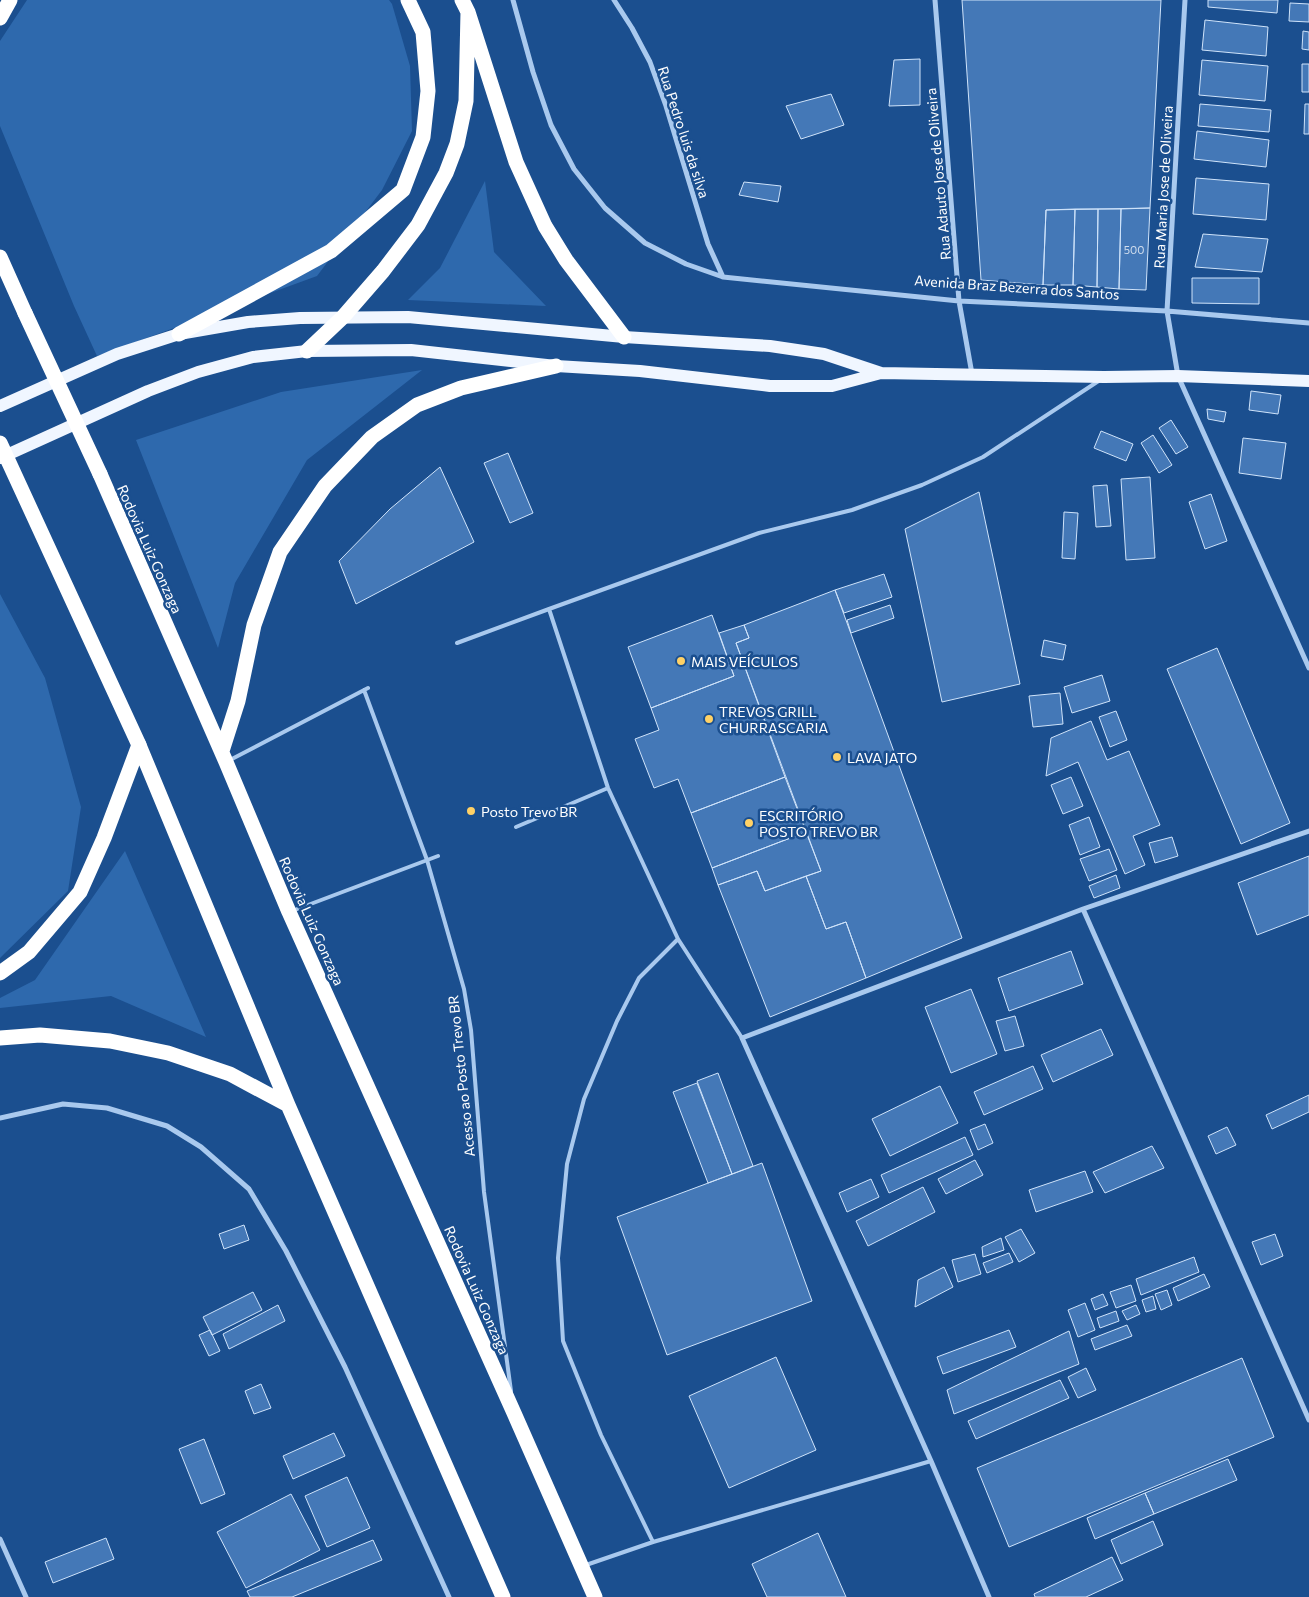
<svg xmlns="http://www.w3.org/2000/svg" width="1309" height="1597" viewBox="0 0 1309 1597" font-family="Commissioner,sans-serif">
<rect width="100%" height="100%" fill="#1b4f8f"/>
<path fill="#2e69ad" d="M27 0H389L392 4 410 66 412 131 382 190 317 276 97 356 74 306 0 126V41Z
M485 181 494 252 546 306 408 300 440 268Z
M422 370 307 460 235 583 218 648 136 440 281 392Z
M0 594 45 678 81 807 68 891 0 958Z
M125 851 206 1037 111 996 0 1008V998L35 980Z"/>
<path fill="#4478b7" stroke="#cfe3fa" d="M962 0H1161L1150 208 1046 210 1043 285 981 280Z
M1208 0H1278L1277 13 1208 7Z
M1290 3 1309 4V22L1289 21Z
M1205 20 1268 27 1266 56 1202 50Z
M1303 31 1309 32V50L1302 49Z
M920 59V105L889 106 894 60Z
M1202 60 1268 66 1265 101 1199 95Z
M1302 64H1309V92H1302Z
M831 94 844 125 801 139 786 106Z
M1200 104 1271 110 1269 132 1198 126Z
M1305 104H1309V134H1304Z
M1197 131 1269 140 1266 167 1194 159Z
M1196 178 1269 184 1266 220 1193 214Z
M744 182 781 186 778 202 739 195Z
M1150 208 1146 290 1119 289 1121 209Z
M1075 209 1073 285H1043L1046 210Z
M1075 209H1098L1097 287 1073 285Z
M1098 209H1121L1119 289 1097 287Z
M1203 234 1268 239 1262 272 1195 267Z
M1192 278H1259V304L1192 303Z
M1251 391 1281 395 1278 414 1249 410Z
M1207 409 1226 412 1224 422 1208 419Z
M1171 420 1188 447 1176 454 1159 428Z
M1101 431 1133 444 1126 461 1094 448Z
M1153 435 1172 465 1159 473 1141 443Z
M1243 438 1286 443 1281 479 1239 473Z
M508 453 533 513 510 523 484 463Z
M440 467 474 542 356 604 339 561 390 509Z
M1150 477 1155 558 1126 560 1121 479Z
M1107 485 1111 526 1096 527 1093 486Z
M979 492 1020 684 942 702 905 529Z
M1211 494 1227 541 1205 549 1189 502Z
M1064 512 1078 513 1075 559 1062 558Z
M884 574 892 597 844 613 835 590Z
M835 590 962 938 866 978 846 922 826 929 806 876 821 871 736 643 749 638 744 625Z
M890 605 894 618 851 633 847 620Z
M712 615 734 676 651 708 628 647Z
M744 625 749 638 736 643 785 777 691 813 678 779 654 788 635 739 659 730 651 708 734 676 719 633Z
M1044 640 1066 645 1063 660 1041 656Z
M1217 648 1290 823 1241 844 1167 669Z
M1102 675 1110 701 1072 713 1064 687Z
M1060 693 1063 724 1033 727 1029 696Z
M1116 711 1127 740 1110 747 1099 717Z
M1091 721 1107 760 1129 751 1160 825 1133 836 1145 865 1125 874 1078 762 1046 776 1051 738Z
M785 777 806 832 712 868 691 813Z
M1071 777 1083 806 1063 814 1051 785Z
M1089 817 1100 847 1080 855 1069 825Z
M806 832 821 871 765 891 757 871 718 885 712 868Z
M1172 837 1178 856 1155 863 1149 843Z
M1109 849 1117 870 1089 881 1080 859Z
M1309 856V915L1257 935 1238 883Z
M757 871 765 891 806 876 826 929 846 922 866 978 770 1017 718 885Z
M1116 875 1120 888 1094 898 1089 886Z
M1071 951 1083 984 1009 1011 998 978Z
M971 989 997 1054 951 1073 925 1007Z
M1015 1016 1024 1046 1005 1051 996 1021Z
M1101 1029 1113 1055 1053 1082 1041 1055Z
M1033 1066 1043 1089 984 1115 974 1092Z
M718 1073 753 1166 732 1174 697 1081Z
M697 1083 732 1174 708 1183 673 1092Z
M940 1086 958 1123 890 1156 872 1119Z
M1309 1095V1112L1272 1129 1266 1115Z
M985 1124 993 1143 978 1150 970 1130Z
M1227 1127 1236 1145 1216 1154 1208 1136Z
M965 1137 973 1155 889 1193 881 1175Z
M1152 1146 1164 1168 1105 1193 1093 1172Z
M975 1160 983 1175 946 1194 938 1179Z
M762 1163 812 1301 667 1355 617 1217Z
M1085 1171 1093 1192 1036 1212 1029 1190Z
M871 1179 879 1197 847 1212 839 1193Z
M923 1187 935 1212 868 1246 856 1221Z
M244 1225 249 1240 224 1249 219 1234Z
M1021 1229 1035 1253 1019 1262 1005 1237Z
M1275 1234 1283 1256 1261 1265 1252 1242Z
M1001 1238 1004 1250 983 1257 982 1247Z
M1009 1253 1013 1262 987 1273 983 1263Z
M975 1254 981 1274 958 1282 952 1260Z
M1194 1257 1199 1272 1141 1295 1136 1279Z
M944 1267 953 1287 915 1307 918 1280Z
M1204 1274 1210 1287 1178 1301 1173 1288Z
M1131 1285 1136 1301 1116 1308 1110 1292Z
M1167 1290 1172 1305 1161 1310 1155 1294Z
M253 1292 262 1310 212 1335 203 1317Z
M1103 1294 1108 1305 1095 1310 1091 1299Z
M1153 1296 1156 1309 1146 1312 1142 1300Z
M1085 1303 1095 1330 1078 1337 1068 1310Z
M278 1305 285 1321 229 1349 223 1334Z
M1136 1305 1140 1314 1127 1320 1122 1311Z
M1116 1311 1119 1321 1100 1328 1097 1318Z
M1127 1325 1132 1336 1095 1350 1091 1339Z
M210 1330 220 1351 209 1356 199 1335Z
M1009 1330 1016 1347 943 1374 937 1357Z
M1069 1331 1079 1364 954 1414 947 1390Z
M776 1357 816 1450 729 1488 689 1396Z
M1242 1358 1274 1437 1009 1547 977 1468Z
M1086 1368 1096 1390 1078 1398 1068 1377Z
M1060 1380 1069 1398 976 1439 968 1421Z
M261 1384 271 1408 254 1414 245 1391Z
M334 1433 345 1456 293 1479 283 1456Z
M204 1439 225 1494 201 1504 179 1449Z
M1228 1459 1237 1480 1154 1514 1145 1493Z
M347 1477 370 1528 327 1547 305 1496Z
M1145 1493 1154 1514 1095 1539 1087 1518Z
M291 1494 320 1550 246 1588 217 1532Z
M1153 1521 1163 1545 1121 1564 1111 1540Z
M818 1533 846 1597H767L752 1564Z
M106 1538 114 1559 53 1583 45 1562Z
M373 1540 382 1560 292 1597H250L247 1591Z
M1112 1557 1123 1580 1086 1597H1035L1034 1594Z"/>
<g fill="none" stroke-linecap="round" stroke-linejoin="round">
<path stroke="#a9c9ee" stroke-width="4" d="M457 643 549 609
M364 690 427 860 464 989 471 1030 484 1192 511 1391
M228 761 368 688
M516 827 608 788
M292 911 438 856
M742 1038 678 939 608 788 549 609 759 533 852 510 922 485 983 457 1100 380
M653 1542 601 1435 563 1341 558 1258 567 1164 584 1099 617 1021 639 978 678 939
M586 1565 653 1542 931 1461"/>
<path stroke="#a9c9ee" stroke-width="5" d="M513 0 533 72 551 125 574 169 605 208 645 243 686 264 723 277 959 301 1167 311 1309 323
M614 0 632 28 650 62 666 106 708 244 723 277
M935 0 959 301 972 374
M1185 0 1167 311 1178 376 1309 668
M1083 909 1309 1420
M0 1118 63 1104 107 1108 167 1126 201 1147 249 1189 286 1251 345 1367 449 1597
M0 1539 26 1597
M989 1597 931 1461 742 1038 1083 909 1309 831"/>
<path stroke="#f0f6ff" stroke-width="12" d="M0 406 117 354 179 334 248 322 300 318 408 317 624 337 770 346 824 354 881 373
M0 458 148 391 198 372 253 357 307 351 411 350 556 366 640 371 770 386H832L881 373 1104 377 1178 376 1309 381"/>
<path stroke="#fff" stroke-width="15" d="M462 0 468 12 516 162 545 226 566 260 624 337
M0 18 10 0
M0 257 25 313
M179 334 331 251 403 190 423 137 428 91 423 32 408 0
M307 351 343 317 383 271 418 225 446 173 457 144 466 101 468 12
M100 474 226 762 289 912 514 1413 595 1597
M139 745 288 1105 503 1597
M222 751 238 701 254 625 280 552 325 486 372 437 417 405 461 388 556 366
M0 973 29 952 80 892 104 838 139 745
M0 1038 40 1035 110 1041 168 1053 230 1074 288 1105"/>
<path stroke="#fff" stroke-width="15" d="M25 313 100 474
M0 443 139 745"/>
</g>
<g fill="#ffd166" stroke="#1b4f8f" stroke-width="2">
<circle cx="681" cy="661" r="5"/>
<circle cx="709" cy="719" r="5"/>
<circle cx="837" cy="757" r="5"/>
<circle cx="471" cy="811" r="5"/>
<circle cx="749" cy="823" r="5"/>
</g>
<g text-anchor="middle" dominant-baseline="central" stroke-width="5" stroke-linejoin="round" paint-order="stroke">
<g font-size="11" fill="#d0dded">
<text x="1134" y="249">500</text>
</g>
<g font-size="14" fill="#fff" stroke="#1b4f8f">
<text transform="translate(684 132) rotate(72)">Rua Pedro luis da silva</text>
<text transform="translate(938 174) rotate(-95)">Rua Adauto Jose de Oliveira</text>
<text transform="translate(1163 187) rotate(-87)">Rua Maria Jose de Oliveira</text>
<text transform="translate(1017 287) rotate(4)">Avenida Braz Bezerra dos Santos</text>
<text transform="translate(150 549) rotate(66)">Rodovia Luiz Gonzaga</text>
<text transform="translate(312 921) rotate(66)">Rodovia Luiz Gonzaga</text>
<text transform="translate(461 1076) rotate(-96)">Acesso ao Posto Trevo BR</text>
<text transform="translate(477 1290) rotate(66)">Rodovia Luiz Gonzaga</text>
</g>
<g font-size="14" fill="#fff" stroke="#1b4f8f" text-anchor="start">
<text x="691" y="661">MAIS VEÍCULOS</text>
<text x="719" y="711">TREVOS GRILL<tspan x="719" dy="16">CHURRASCARIA</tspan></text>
<text x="847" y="757">LAVA JATO</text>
<text x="481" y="811">Posto Trevo BR</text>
<text x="759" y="815">ESCRITÓRIO<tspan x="759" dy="16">POSTO TREVO BR</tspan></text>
</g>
</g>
</svg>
